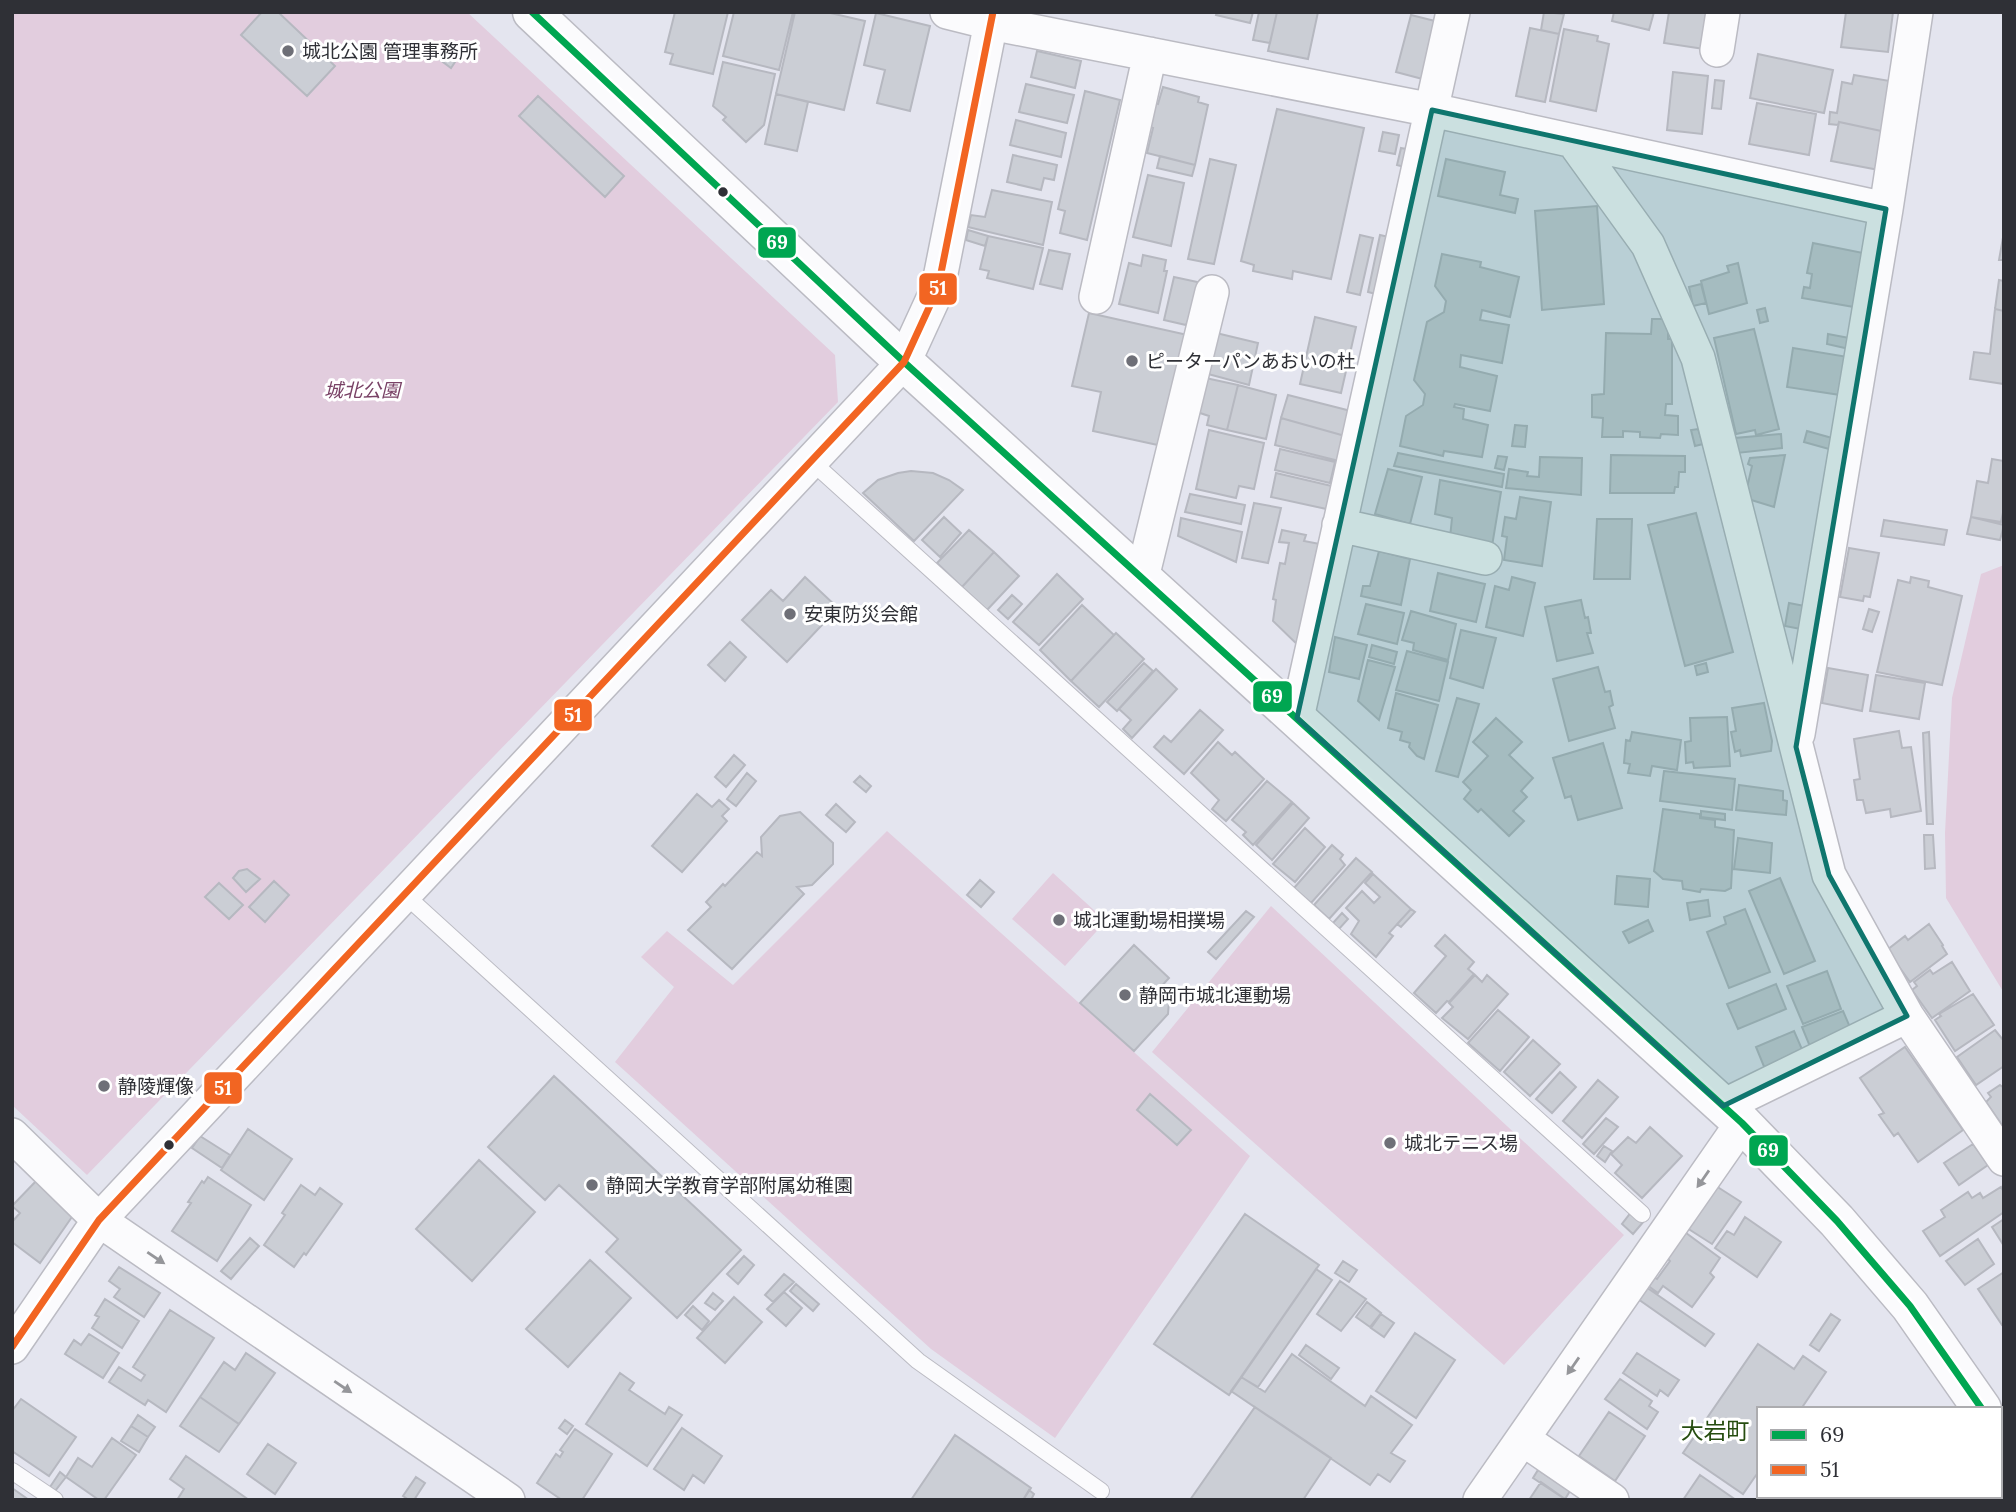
<svg xmlns="http://www.w3.org/2000/svg" width="2016" height="1512" viewBox="0 0 2016 1512" font-family="Lora,'Noto Sans JP',serif">
<rect width="100%" height="100%" fill="#e4e5ef"/>
<path fill="#e2cdde" d="M12 12H467L835 355 838 402 87 1175 12 1105Z
M2004 565V993L1946 898 1945 833 1952 698 1981 574Z
M887 831 1250 1156 1055 1438 931 1349 615 1062 674 987 641 957 667 931 733 985Z
M1053 873 1106 921 1065 966 1012 919Z
M1271 906 1624 1235 1504 1365 1152 1052Z"/>
<path fill="#cbced5" stroke="#b6b8c0" stroke-width="2" d="M262 12H278L335 66 307 96 241 35Z
M675 12H728L713 74 670 64 673 54 665 52Z
M734 12H793L779 70 723 56Z
M795 12H826L865 21 844 110 776 94Z
M1217 12H1253L1250 23 1216 15Z
M1259 12H1277L1270 43 1253 40Z
M1277 12H1318L1308 59 1268 51Z
M1544 12 1564 14 1559 34 1541 30Z
M1614 12H1654L1649 30 1612 21Z
M1669 12H1718L1711 50 1664 43Z
M1846 12H1893L1888 52 1841 47Z
M876 13 930 26 910 111 877 103 885 70 864 65Z
M1411 15 1443 23 1430 81 1396 72Z
M1530 28 1559 34 1545 102 1516 96Z
M1564 29 1598 36 1597 41 1609 44 1596 111 1550 101Z
M447 48 459 56 451 68 439 59Z
M1037 51 1081 61 1075 88 1031 77Z
M1758 54 1833 70 1824 113 1750 98Z
M723 62 775 74 764 125 746 142 723 120 726 117 713 106Z
M1673 72 1708 76 1702 134 1667 130Z
M1854 75 1890 81 1886 132 1839 122 1838 125 1829 124 1830 112 1837 113 1842 82 1852 84Z
M1715 80 1724 81 1721 109 1712 108Z
M1026 84 1074 95 1067 123 1019 112Z
M1163 87 1199 97 1198 102 1208 105 1195 165 1147 153 1153 128 1150 127 1155 103 1158 104Z
M1085 91 1120 100 1087 240 1060 233 1065 211 1058 209Z
M776 94 808 102 797 151 765 144Z
M538 96 624 176 605 197 519 116Z
M1757 103 1816 114 1809 155 1749 144Z
M1277 109 1364 128 1331 279 1293 271 1292 279 1253 271 1254 265 1241 261Z
M1016 120 1066 133 1061 157 1010 145Z
M1839 122 1886 132 1879 170 1831 161Z
M1383 132 1399 135 1395 154 1379 151Z
M1401 148 1412 150 1408 168 1397 165Z
M1013 155 1057 165 1054 180 1044 178 1041 190 1007 182Z
M1160 156 1195 165 1192 176 1157 168Z
M1210 159 1236 165 1214 264 1188 259Z
M1446 159 1505 172 1500 195 1518 199 1515 213 1438 196Z
M1148 175 1184 183 1171 246 1133 237Z
M992 190 1052 202 1043 245 968 227 971 215 985 217Z
M1597 206 1604 304 1542 310 1535 211Z
M968 230 988 236 985 246 966 240Z
M2004 232V260H1999Z
M1360 235 1373 238 1360 295 1347 292Z
M1380 235 1393 238 1380 295 1368 292Z
M988 236 1043 248 1033 289 987 278 989 271 980 269Z
M1813 243 1863 253 1854 307 1802 298 1804 287 1810 288 1812 274 1807 273Z
M1049 250 1070 254 1062 289 1040 284Z
M1442 254 1481 262 1480 267 1519 277 1510 317 1482 310 1480 320 1509 325 1502 363 1461 355 1460 367 1497 376 1490 411 1455 404 1454 407 1464 409 1463 419 1488 425 1482 457 1444 451 1443 456 1400 446 1406 416 1423 405 1425 394 1414 380 1427 322 1444 312 1446 301 1435 286Z
M1143 255 1166 260 1164 271H1167L1158 313 1119 304 1129 263 1141 266Z
M1738 263 1747 303 1709 314 1701 281 1729 272 1727 266Z
M1174 277 1202 283 1191 321 1188 320 1186 325 1164 320Z
M1999 280 2004 281V311L1995 309Z
M1701 284 1706 303 1693 306 1689 287Z
M1765 308 1768 321 1760 323 1757 310Z
M1995 309 2004 311V384L1970 379 1974 352 1990 354Z
M1089 313 1192 336 1167 447 1093 431 1101 392 1072 386Z
M1315 317 1356 327 1341 393 1300 384Z
M1652 319H1668V339H1672V404H1666L1665 415 1678 416V435L1661 434 1660 438 1640 437V432L1623 431V437H1602L1603 418 1592 417V395L1604 394 1606 333 1651 334Z
M1754 329 1779 429 1756 435 1755 430 1736 434 1714 338Z
M1212 332 1258 343 1249 385 1208 374Z
M1828 334 1860 340 1858 351 1827 344Z
M1793 348 1848 357 1847 396 1787 387Z
M1201 377 1238 385 1227 430 1207 425 1209 416 1194 411Z
M1238 385 1276 395 1266 439 1227 430Z
M1288 395 1351 411 1345 436 1281 418Z
M1281 418 1345 436 1339 461 1275 445Z
M1515 425 1527 426 1525 447 1512 446Z
M1698 429 1703 444 1695 446 1691 430Z
M1209 430 1264 443 1254 489 1239 486 1236 498 1196 489Z
M1807 431 1832 438 1829 449 1804 442Z
M1781 434 1782 448 1737 453 1735 438Z
M1280 449 1335 462 1330 483 1275 470Z
M1398 453 1504 474 1502 487 1394 466Z
M1611 455 1685 456V472H1679L1678 487H1675L1674 493H1610Z
M1785 455 1774 507 1748 499 1749 493 1746 492 1752 466 1748 464 1750 458Z
M1498 456 1507 457 1504 470 1495 468Z
M1540 457 1582 458 1581 495 1506 488 1509 469 1528 472 1527 476 1539 477Z
M1992 459 2004 461V508L2001 522 1971 517 1977 481 1988 483Z
M1388 469 1422 477 1410 524 1375 514Z
M911 471 933 473 949 480 963 490 914 541 863 493 878 480 898 473Z
M1276 473 1336 487 1331 510 1271 497Z
M1440 480 1501 492 1492 546 1450 538 1452 518 1435 514Z
M1190 494 1245 505 1241 524 1185 512Z
M1520 497 1551 502 1542 566 1504 560 1507 537 1502 536 1505 517 1516 519Z
M1254 503 1281 508 1268 563 1242 558Z
M1696 513 1733 652 1685 666 1648 525Z
M944 517 961 533 940 557 922 540Z
M1971 517 2004 525 2000 540 1967 534Z
M1181 518 1242 532 1236 562 1178 536Z
M1597 519H1632L1630 579H1594Z
M1884 520 1947 530 1944 545 1881 536Z
M969 530 994 552 962 587 937 563Z
M1282 530 1306 535 1304 541 1325 545 1303 650 1273 621 1276 600 1273 599 1280 563 1285 564 1289 543 1279 542Z
M1849 548 1879 553 1870 597 1864 596 1863 601 1840 597Z
M1379 551 1410 559 1401 605 1361 596 1363 586H1370Z
M994 552 1019 576 987 610 962 587Z
M1438 573 1485 584 1476 622 1430 611Z
M1057 574 1083 599 1039 645 1013 622Z
M805 577 838 608 787 662 742 620 771 590 783 601Z
M1512 577 1535 583 1523 636 1486 627 1495 586 1509 590Z
M1911 577 1929 581 1928 587 1962 596 1942 685 1877 672 1898 580 1910 583Z
M1012 595 1022 604 1008 619 998 610Z
M1581 600 1585 618 1588 617 1591 633H1587L1593 653 1557 661 1545 607Z
M1789 603 1810 607 1806 630 1785 626Z
M1366 604 1404 613 1397 644 1358 634Z
M1082 605 1114 635 1071 681 1040 650Z
M1869 609 1879 612 1872 632 1863 629Z
M1411 611 1456 624 1448 660 1413 650 1414 643 1402 640Z
M1461 630 1496 638 1483 688 1450 678Z
M1116 633 1144 659 1099 707 1071 681Z
M1335 637 1367 645 1359 679 1329 672Z
M730 642 746 657 725 681 708 665Z
M1372 645 1397 652 1394 664 1369 657Z
M1407 651 1448 662 1439 701 1396 690Z
M1368 660 1395 667 1379 720 1358 701Z
M1144 663 1153 671 1117 711 1107 702Z
M1706 663 1708 672 1697 675 1695 666Z
M1598 667 1605 692 1610 691 1613 705 1609 707 1615 728 1569 741 1553 679Z
M1828 668 1868 675 1862 711 1822 703Z
M1156 669 1177 689 1132 738 1123 729 1131 720 1119 709Z
M1876 675 1925 683 1919 719 1870 711Z
M1396 693 1438 705 1424 759 1417 756 1409 747 1410 743 1400 740 1402 732 1388 728Z
M1457 698 1479 704 1458 777 1436 771Z
M1764 703 1772 741 1771 751 1741 756 1740 750 1735 752 1731 732 1736 731 1732 708Z
M1200 710 1223 730 1184 774 1154 747 1164 736 1171 742Z
M1727 717 1730 766 1694 768 1693 762 1686 763 1685 742 1691 741 1690 718Z
M1496 718 1522 742 1509 755 1533 778 1521 791 1527 797 1513 811 1524 821 1509 836 1481 809 1478 812 1464 799 1471 790 1463 782 1488 756 1473 742Z
M1899 731 1902 748 1911 747 1921 811 1891 817 1890 809 1866 813 1863 800H1857L1854 780 1860 779 1854 739Z
M1632 732 1681 740 1677 770 1652 766 1650 776 1628 773 1630 764 1624 763 1626 740 1630 741Z
M1929 732 1933 824H1927L1923 733Z
M1218 742 1232 755 1235 752 1264 779 1226 821 1212 809 1219 800 1191 773Z
M1603 743 1622 808 1578 820 1571 796 1565 798 1553 758Z
M734 755 745 765 726 787 715 777Z
M1664 771 1735 779 1732 810 1660 801Z
M747 773 756 781 736 806 727 799Z
M860 776 871 786 866 792 854 782Z
M1267 781 1292 802 1253 845 1243 835 1246 832 1232 820Z
M1739 785 1783 791V800L1787 801 1786 815 1736 810Z
M697 794 712 807 719 800 729 809 722 816 727 821 682 872 652 846Z
M1293 803 1309 818 1272 860 1256 845Z
M836 804 855 822 846 832 826 815Z
M1663 809 1700 814V818L1715 820V827L1734 830 1731 888 1725 891 1701 889 1700 892 1683 889 1682 881 1663 879 1654 871Z
M1701 811 1725 814V820L1701 817Z
M800 812 833 843V864L812 885 797 887 804 894 732 969 688 930 711 907 706 902 723 884 725 886 757 852 762 856 761 837 780 816Z
M1305 828 1325 847 1295 882 1273 864Z
M1924 835H1933L1935 868 1925 869Z
M1738 838 1772 843 1770 873 1734 869Z
M1332 845 1343 855 1340 859 1345 865 1311 903 1294 888Z
M1356 858 1372 872 1329 919 1314 905Z
M247 869 260 879 246 892 233 878 239 871Z
M1373 874 1411 909 1389 933 1393 936 1376 957 1351 934 1359 921 1346 908 1362 891 1374 903 1380 897 1365 883Z
M1617 876 1650 879 1648 907 1615 904Z
M1780 878 1815 961 1784 974 1749 891Z
M980 880 994 892 981 907 967 895Z
M274 881 289 895 265 922 249 907Z
M219 883 243 905 229 919 205 897Z
M1708 900 1710 916 1690 920 1687 903Z
M1411 909 1415 912 1401 927 1397 924Z
M1745 909 1770 972 1729 988 1707 932 1726 924 1724 917Z
M1246 911 1254 917 1216 959 1208 952Z
M1342 913 1348 919 1339 929 1332 924Z
M1648 920 1653 931 1629 943 1623 932Z
M1929 924 1943 945 1942 946 1947 954 1910 982 1887 950 1905 936 1908 940Z
M1445 935 1474 962 1468 969 1474 974 1449 1002 1447 1001 1436 1013 1414 993 1446 956 1435 946Z
M1134 945 1169 978 1158 990 1169 1001 1168 1014 1134 1051 1080 1003Z
M1952 962 1970 991 1932 1018 1912 990 1917 986 1914 982 1930 970 1933 974Z
M1827 971 1841 1009 1803 1024 1787 986Z
M1475 975 1482 982 1487 975 1508 994 1468 1039 1442 1018 1453 1007 1449 1003Z
M1776 984 1786 1009 1738 1029 1727 1004Z
M1973 994 1994 1025 1955 1051 1935 1020 1941 1016 1939 1014Z
M1498 1010 1529 1037 1500 1071 1468 1043Z
M1843 1011 1852 1032 1811 1049 1802 1027Z
M1995 1030 2004 1041V1066L1976 1085 1957 1057Z
M1794 1031 1804 1054 1765 1069 1756 1047Z
M1533 1040 1560 1064 1530 1096 1504 1072Z
M1905 1047 1963 1130 1918 1162 1898 1133 1894 1136 1879 1115 1884 1113 1860 1078Z
M1560 1072 1576 1087 1552 1113 1536 1099Z
M554 1076 741 1250 677 1318 606 1252 618 1239 559 1185 545 1200 488 1147Z
M1598 1080 1618 1097 1582 1138 1563 1121Z
M2000 1085 2004 1088V1128L1986 1102 1991 1097 1988 1093Z
M1150 1094 1191 1130 1177 1145 1137 1110Z
M1606 1118 1618 1127 1594 1154 1583 1144Z
M1650 1127 1682 1156 1642 1198 1615 1173 1622 1165 1611 1154 1628 1137 1636 1143Z
M248 1129 292 1159 264 1200 221 1170Z
M200 1136 230 1155 222 1168 192 1148Z
M1973 1144 1988 1165 1959 1185 1944 1163Z
M1604 1146 1612 1151 1605 1162 1597 1156Z
M479 1160 535 1212 472 1281 416 1229Z
M208 1177 251 1205 217 1261 172 1231 191 1203 188 1202 202 1181 204 1183Z
M38 1179 74 1214 40 1263 12 1242V1222L20 1213 12 1206Z
M301 1185 315 1195 320 1188 342 1204 306 1255 304 1253 294 1267 264 1245 285 1215 282 1213Z
M1716 1186 1741 1202 1712 1244 1687 1228Z
M2001 1187 2004 1192V1212L1940 1256 1923 1231 1945 1217 1941 1210 1968 1192 1972 1198 1980 1193 1983 1198Z
M1632 1211 1644 1221 1633 1234 1622 1224Z
M1245 1214 1319 1265 1229 1395 1154 1344Z
M1745 1217 1781 1242 1757 1277 1715 1248 1727 1231 1734 1235Z
M2004 1219V1246L1992 1227Z
M1682 1230 1720 1258 1710 1273 1714 1277 1692 1307 1663 1286 1658 1293 1643 1282 1649 1274 1657 1279 1670 1261 1668 1259Z
M250 1238 259 1246 231 1279 221 1271Z
M1978 1239 1994 1264 1965 1285 1946 1261Z
M744 1256 754 1265 738 1284 727 1274Z
M590 1260 631 1298 568 1367 526 1329Z
M1343 1261 1357 1270 1349 1282 1335 1273Z
M119 1267 160 1293 144 1317 114 1297 120 1289 109 1281Z
M1316 1269 1332 1280 1258 1387 1241 1377Z
M2004 1272V1324L2002 1325 1978 1289Z
M784 1274 794 1282 773 1302 765 1295Z
M1340 1281 1366 1299 1341 1331 1317 1314Z
M796 1284 819 1304 813 1311 790 1291Z
M1646 1287 1714 1334 1705 1346 1638 1299Z
M784 1292 802 1308 786 1326 767 1309Z
M713 1293 723 1301 715 1310 705 1303Z
M734 1297 762 1322 725 1363 697 1338Z
M105 1299 139 1321 122 1348 92 1328 99 1317 95 1315Z
M1367 1302 1381 1313 1370 1327 1356 1317Z
M693 1306 709 1321 702 1330 685 1315Z
M170 1310 214 1338 166 1412 148 1400 145 1405 109 1382 119 1367 141 1381 145 1375 133 1367Z
M1381 1314 1394 1323 1384 1337 1371 1328Z
M1831 1314 1840 1320 1819 1351 1810 1345Z
M1415 1333 1455 1360 1416 1418 1376 1391Z
M89 1334 119 1353 103 1378 65 1354 74 1340 81 1345Z
M1758 1344 1794 1369 1803 1356 1826 1372 1801 1409H1759V1471L1743 1494 1683 1453Z
M1306 1345 1339 1368 1331 1379 1299 1355Z
M246 1353 275 1373 239 1424 200 1397 224 1362 235 1370Z
M1637 1353 1679 1380 1668 1396 1660 1390 1657 1396 1623 1373Z
M1292 1354 1365 1406 1371 1396 1412 1425 1391 1453 1405 1461 1390 1482 1378 1474 1370 1485 1231 1391 1241 1377 1265 1392Z
M620 1373 634 1383 629 1390 665 1414 669 1407 682 1415 647 1466 586 1424Z
M1620 1379 1652 1401 1649 1406 1658 1412 1647 1429 1605 1399Z
M200 1397 239 1424 219 1452 180 1426Z
M21 1399 76 1437 49 1476 12 1451V1411Z
M1255 1407 1331 1458 1303 1500H1190Z
M1609 1412 1645 1436 1615 1481 1579 1456Z
M138 1415 155 1427 148 1437 131 1426Z
M565 1420 573 1426 567 1434 559 1428Z
M131 1426 148 1437 139 1452 121 1441Z
M682 1428 722 1456 704 1483 693 1475 684 1490 654 1469Z
M575 1429 612 1454 582 1500H562L537 1483 556 1454 560 1457 563 1452 560 1450Z
M955 1435 1031 1488 1023 1500H911Z
M112 1438 136 1455 104 1500H99L66 1477 78 1458 92 1467Z
M268 1444 296 1463 275 1494 247 1474Z
M186 1456 249 1500H177L184 1489 170 1479Z
M1538 1470 1570 1491 1565 1499 1533 1478Z
M60 1472 66 1477 55 1491 50 1487Z
M1700 1475 1736 1500H1683Z
M416 1477 425 1483 414 1500H409L403 1496Z
M1541 1482 1565 1499 1566 1500H1529Z
M12 1488 29 1500H12Z
M1029 1490 1034 1494 1031 1500H1023Z
M1771 1496H1817L1814 1500H1774Z
M1883 1496H1926L1931 1500H1881Z"/>
<g fill="none" stroke-linecap="round" stroke-linejoin="round">
<defs>
<path id="service" d="M811 461 1642 1214
M404 894 918 1361 1101 1491
M12 1471 55 1500"/>
<path id="minor" d="M947 12 991 23 1432 110 1886 209
M1717 50 1723 12
M1573 141 1648 245 1698 358 1829 875 1907 1016 2004 1159
M1096 297 1150 54
M1339 525 1485 558
M1142 578 1212 292
M1297 718 1453 12
M1798 734 1886 209 1916 12
M1723 1106 1907 1016
M12 1135 99 1220 508 1500
M12 1347 99 1220 904 362 938 288 993 12
M1523 1439 1612 1500
M1480 1500 1742 1123"/>
<path id="tertiary" d="M532 12 904 362 1742 1123 1837 1221 1910 1306 1982 1409
M2000 1434 2004 1439"/>
</defs>
<use href="#service" stroke="#bbbbc3" stroke-width="18"/>
<use href="#minor" stroke="#bbbbc3" stroke-width="36"/>
<use href="#tertiary" stroke="#bbbbc3" stroke-width="41"/>
<use href="#service" stroke="#fbfbfd" stroke-width="16"/>
<use href="#minor" stroke="#fbfbfd" stroke-width="33"/>
<use href="#tertiary" stroke="#fbfbfd" stroke-width="38"/>
<defs>
<path id="bus-1" d="M532 12 904 362 1742 1123 1837 1221 1910 1306 1982 1409"/>
<path id="bus-2" d="M12 1347 99 1220 904 362 938 288 993 12"/>
</defs>
<use href="#bus-1" stroke="#fff" stroke-width="12"/>
<use href="#bus-2" stroke="#fff" stroke-width="12"/>
<use href="#bus-1" stroke="#00a651" stroke-width="7"/>
<use href="#bus-2" stroke="#f26522" stroke-width="7"/>
</g>
<defs><path id="oneway-solid" d="M-6-.8H1V-3.2L6.5 0L1 3.2V.8H-6Z" transform="scale(1.75)"/></defs>
<g fill="#95969a">
<use href="#oneway-solid" transform="translate(1703 1179) rotate(125)"/>
<use href="#oneway-solid" transform="translate(156 1258) rotate(34)"/>
<use href="#oneway-solid" transform="translate(1573 1366) rotate(125)"/>
<use href="#oneway-solid" transform="translate(343 1387) rotate(34)"/>
</g>
<path fill="#0f766e" fill-opacity="0.2" stroke="#0f766e" stroke-width="5" stroke-linejoin="round" d="M1432 110 1886 209 1796 747 1829 875 1907 1016 1723 1106 1297 718Z"/>
<g fill="#6e6f77" stroke="#fff" stroke-width="2.5">
<circle cx="288" cy="51" r="7"/>
<circle cx="1132" cy="361" r="7"/>
<circle cx="790" cy="614" r="7"/>
<circle cx="1059" cy="920" r="7"/>
<circle cx="1125" cy="995" r="7"/>
<circle cx="104" cy="1086" r="7"/>
<circle cx="1390" cy="1143" r="7"/>
<circle cx="592" cy="1185" r="7"/>
</g>
<g fill="#2f3036" stroke="#fff" stroke-width="2.5">
<circle cx="723" cy="192" r="6"/>
<circle cx="169" cy="1145" r="6"/>
</g>
<g text-anchor="middle" dominant-baseline="central" stroke-width="6" stroke-linejoin="round" paint-order="stroke">
<g font-size="19" fill="#2f3036" stroke="#fff" text-anchor="start">
<text x="302" y="51">城北公園 管理事務所</text>
<text x="1146" y="361">ピーターパンあおいの杜</text>
<text x="804" y="614">安東防災会館</text>
<text x="1073" y="920">城北運動場相撲場</text>
<text x="1139" y="995">静岡市城北運動場</text>
<text x="118" y="1086">静陵輝像</text>
<text x="1404" y="1143">城北テニス場</text>
<text x="606" y="1185">静岡大学教育学部附属幼稚園</text>
</g>
<g font-size="19" font-style="italic" fill="#794266" stroke="#fff">
<text x="362" y="390">城北公園</text>
</g>
<g font-size="23" fill="#264d10" stroke="#fff">
<text x="1715" y="1430">大岩町</text>
</g>
</g>
<g stroke="#fff" stroke-width="2.5">
<rect x="757" y="226" width="40" height="33" rx="7" fill="#00a651"/>
<rect x="918" y="272" width="40" height="34" rx="7" fill="#f26522"/>
<rect x="1252" y="680" width="41" height="33" rx="7" fill="#00a651"/>
<rect x="553" y="698" width="40" height="34" rx="7" fill="#f26522"/>
<rect x="203" y="1071" width="40" height="34" rx="7" fill="#f26522"/>
<rect x="1748" y="1134" width="41" height="33" rx="7" fill="#00a651"/>
</g>
<g font-size="19" text-anchor="middle" font-weight="bold" fill="#fff">
<text x="777" y="249">69</text>
<text x="938" y="295">51</text>
<text x="1272" y="703">69</text>
<text x="573" y="722">51</text>
<text x="223" y="1095">51</text>
<text x="1768" y="1157">69</text>
</g>
<rect width="2016" height="1512" fill="none" stroke="#2f3036" stroke-width="28"/>
<rect x="1757" y="1407" width="245" height="91" fill="#ffffff" stroke="#acacaf" stroke-width="2"/>
<rect x="1771" y="1430" width="35" height="10" fill="#00a651" stroke="#acacaf" stroke-width="2"/>
<text x="1820" y="1442" font-size="21" fill="#2f3036">69</text>
<rect x="1771" y="1465" width="35" height="10" fill="#f26522" stroke="#acacaf" stroke-width="2"/>
<text x="1820" y="1477" font-size="21" fill="#2f3036">51</text>
</svg>
